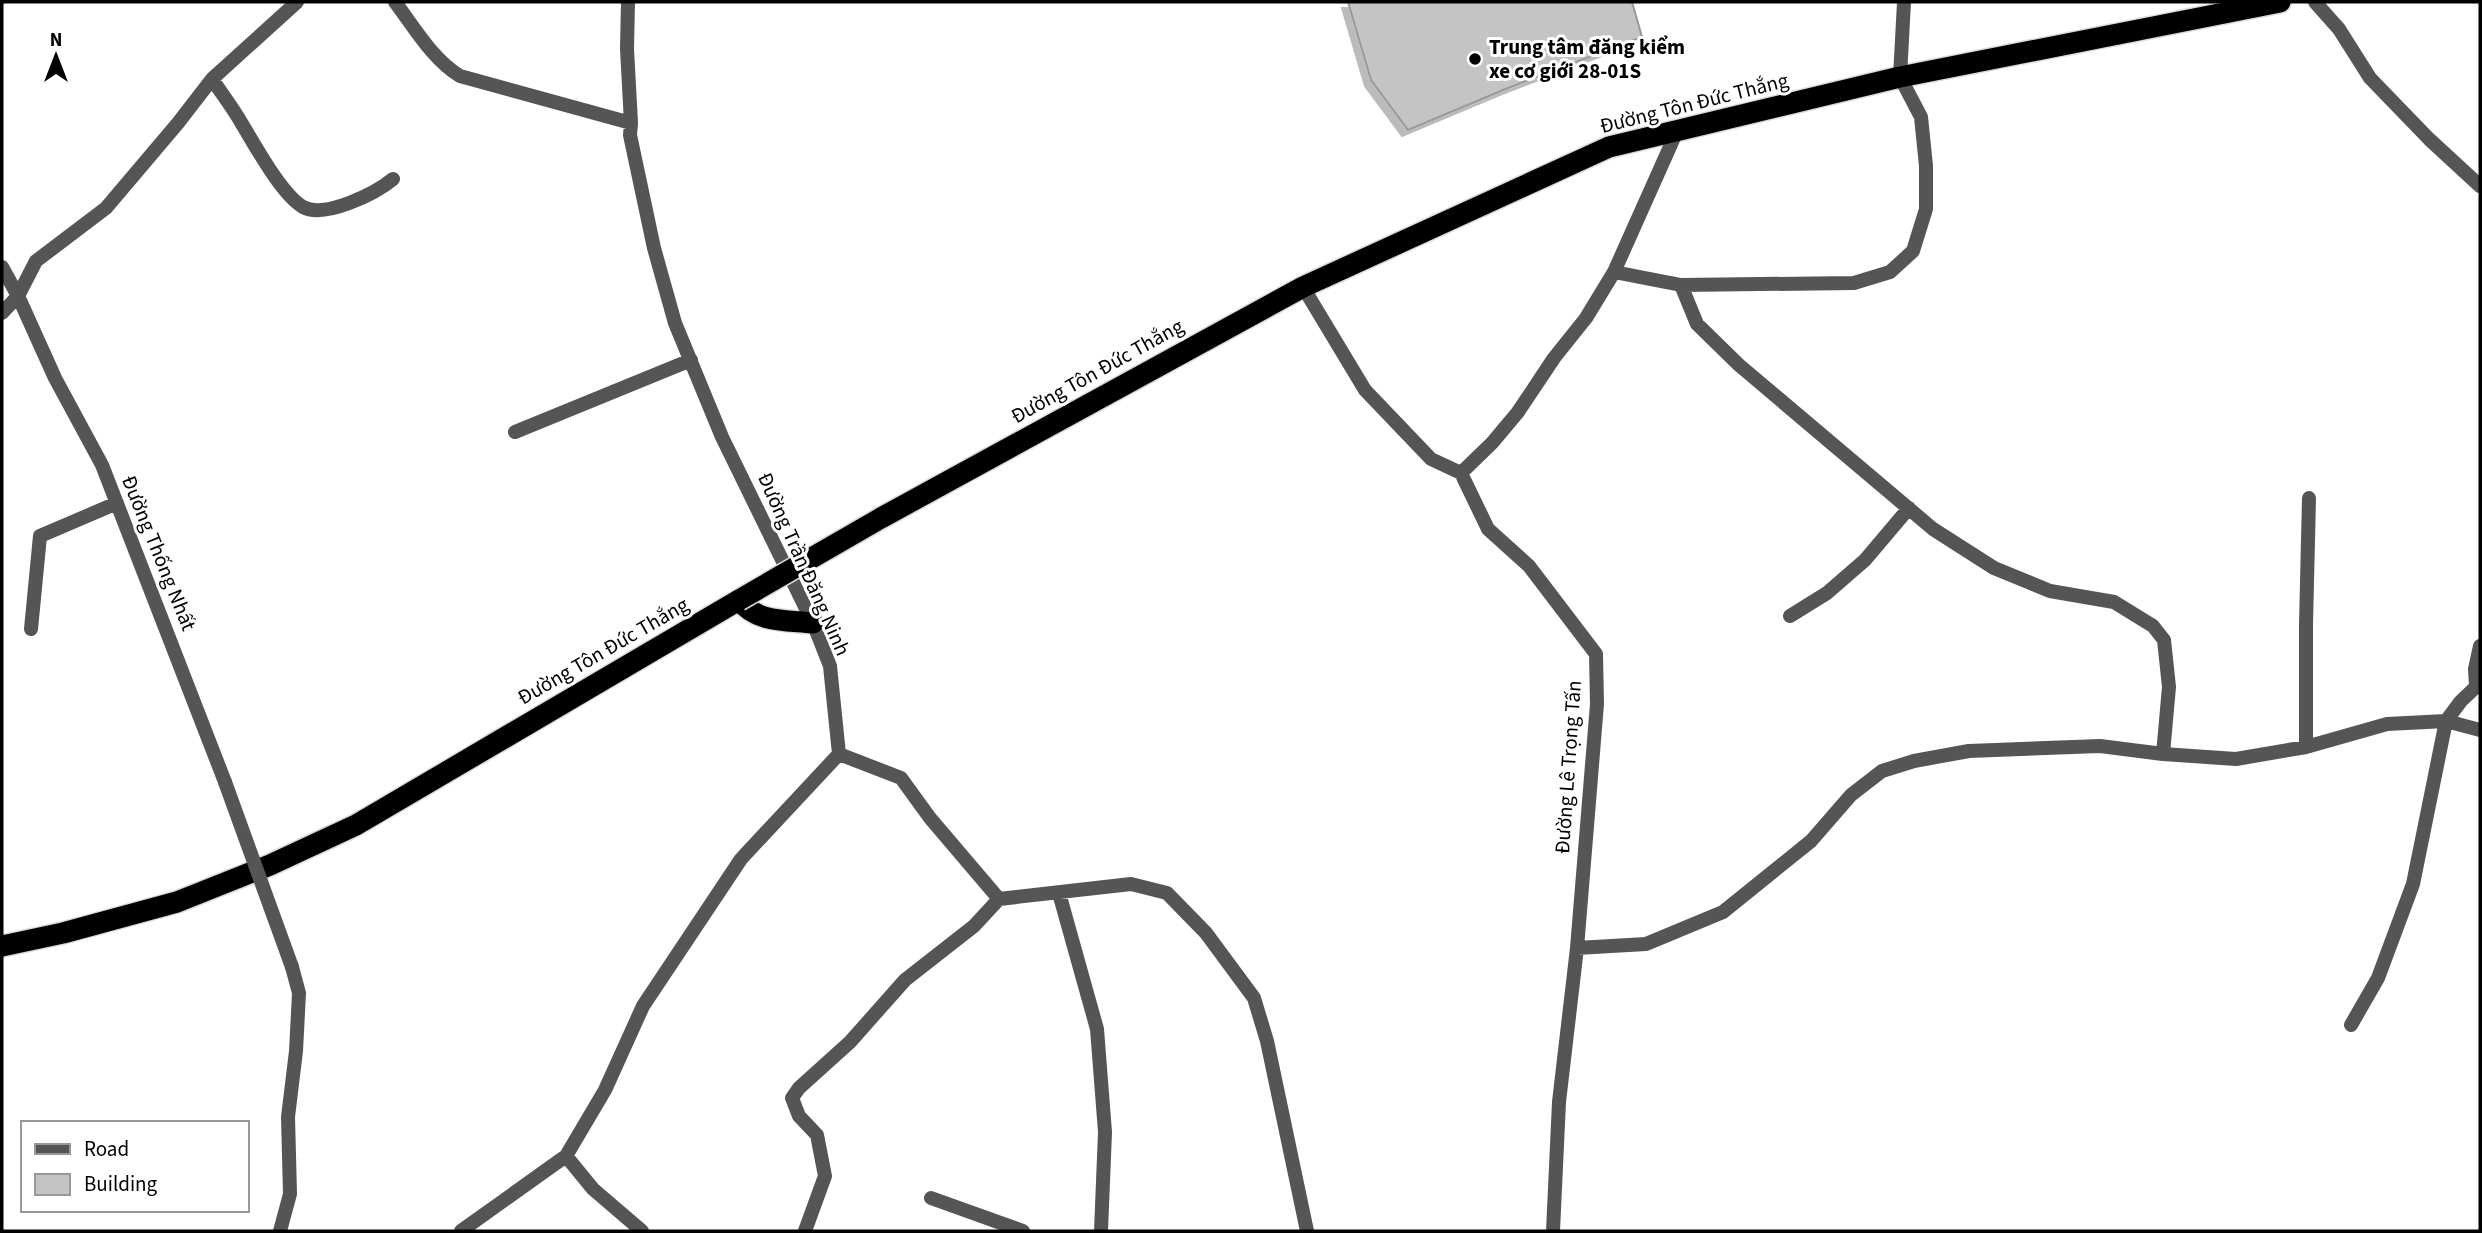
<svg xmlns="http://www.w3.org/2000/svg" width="2482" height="1233" viewBox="0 0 2482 1233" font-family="'Source Sans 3',sans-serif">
<defs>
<filter id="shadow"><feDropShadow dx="-6" dy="6" stdDeviation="0" flood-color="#0004"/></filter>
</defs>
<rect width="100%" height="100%" fill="#fff"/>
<path fill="#c4c4c4" stroke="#999" stroke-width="2" filter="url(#shadow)" d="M1348 2H1632L1642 37 1508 88 1408 130 1371 80Z"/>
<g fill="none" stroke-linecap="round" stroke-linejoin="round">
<defs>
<path id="highway" d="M881 518 1303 287 1609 147 1900 77 2280 2
M2 946 63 933 177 902 270 865 356 825 739 600C757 623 786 620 813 623"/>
</defs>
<use href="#highway" stroke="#dbdbdb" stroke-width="24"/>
<path stroke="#555" stroke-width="14" d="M395 2C414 27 433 60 460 76L631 123
M2315 2 2339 29 2370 78 2429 139 2480 186
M212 79C222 94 233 108 242 124 255 145 281 194 303 207 325 219 376 193 393 179
M2 267 18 296 2 313
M1614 272 1681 285 1854 283 1890 272 1913 251 1926 209V166L1921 117 1900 77 1904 2
M1681 285 1697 324 1739 365 1933 529 1994 568 2050 591 2114 602 2153 626 2164 640 2169 687 2163 754
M1303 287 1365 390 1431 459 1461 473 1488 529 1529 566 1596 654 1597 704 1577 948 1559 1102 1553 1231
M515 432 691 360
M1461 473 1492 443 1518 412 1554 358 1586 318 1614 272 1677 131
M1790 616 1827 593 1865 560 1909 508
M31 629 40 536 117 503
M2476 685 2475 669 2480 646
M2306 747V625L2309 498
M839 754 901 778 930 818 999 899 1131 884 1167 893 1206 933 1254 998 1267 1041 1307 1231
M225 782 102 465 55 378 18 296 36 261 106 208 178 123 212 79 297 2
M1059 893 1097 1029 1105 1132 1101 1231
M1577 948 1646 944 1723 912 1811 841 1851 795 1882 771 1914 761 1969 751 2100 746 2163 754 2236 759 2306 747 2387 724 2446 721 2480 730
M2351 1025 2378 978 2413 884 2446 721 2461 701 2480 683
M566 1156 593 1189 642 1231
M931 1198 1023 1231
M280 1231 290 1194 288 1117 296 1051 299 993 292 967
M461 1231 566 1156 605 1090 643 1006 741 859 839 754 830 666 813 623 722 437 675 323 654 248 630 135 631 123 627 49 628 2
M805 1231 825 1176 817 1135 799 1116 792 1098 799 1088 850 1042 905 980 974 926 999 899"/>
<use href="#highway" stroke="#000" stroke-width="21"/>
<defs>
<path id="highway-bridge" d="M739 600 881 518"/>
</defs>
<use href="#highway-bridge" stroke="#dbdbdb" stroke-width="24" stroke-linecap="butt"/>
<path stroke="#555" stroke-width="14" d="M225 782 292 967"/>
<use href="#highway-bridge" stroke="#000" stroke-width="21"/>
</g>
<circle fill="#000" stroke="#fff" stroke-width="2.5" cx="1475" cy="59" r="7"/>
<g text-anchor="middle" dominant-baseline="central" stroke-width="6" stroke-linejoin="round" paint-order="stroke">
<g font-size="21" font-weight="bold" fill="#000" stroke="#fff" text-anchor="start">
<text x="1489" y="47">Trung tâm đăng kiểm<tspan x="1489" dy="24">xe cơ giới 28-01S</tspan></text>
</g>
<g font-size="21" fill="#000" stroke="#fff">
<text transform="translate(1694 103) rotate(-14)">Đường Tôn Đức Thắng</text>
<text transform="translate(1097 371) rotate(-29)">Đường Tôn Đức Thắng</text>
<text transform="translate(159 553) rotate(68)">Đường Thống Nhất</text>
<text transform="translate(804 564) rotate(66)">Đường Trần Đăng Ninh</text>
<text transform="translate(603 651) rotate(-30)">Đường Tôn Đức Thắng</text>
<text transform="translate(1568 767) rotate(-86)">Đường Lê Trọng Tấn</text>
</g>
</g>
<rect width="2482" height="1233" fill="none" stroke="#000000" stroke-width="7"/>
<rect x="21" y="1121" width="228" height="91" fill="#ffffff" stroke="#999999" stroke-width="2"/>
<rect x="35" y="1144" width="35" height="10" fill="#555555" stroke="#999999" stroke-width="2"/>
<text x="84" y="1156" font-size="21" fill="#000000">Road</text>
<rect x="35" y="1174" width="35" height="21" fill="#c4c4c4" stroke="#999999" stroke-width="2"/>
<text x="84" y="1191" font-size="21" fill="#000000">Building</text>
<g transform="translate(56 56)" stroke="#ffffff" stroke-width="5" paint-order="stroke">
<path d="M0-5L12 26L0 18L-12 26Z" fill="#000000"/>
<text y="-10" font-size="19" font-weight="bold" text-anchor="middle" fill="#000000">N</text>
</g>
</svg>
